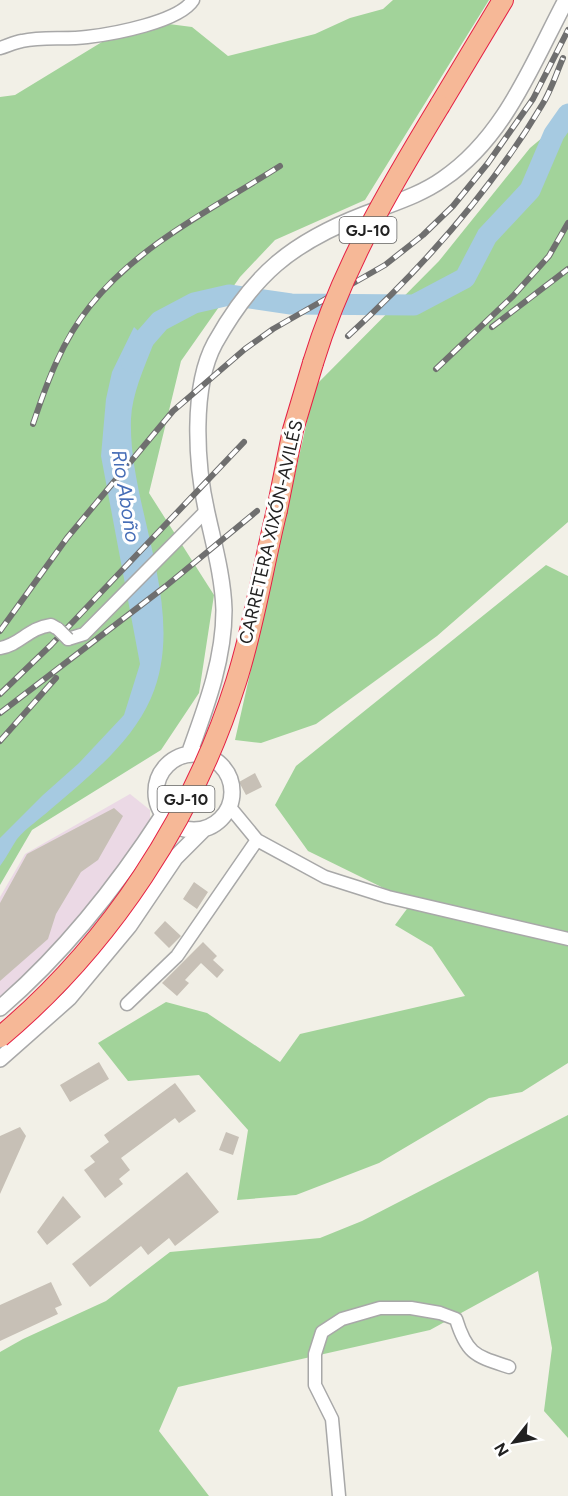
<svg xmlns="http://www.w3.org/2000/svg" width="568" height="1496" viewBox="0 0 568 1496" font-family="Figtree,sans-serif">
<rect width="100%" height="100%" fill="#f2f0e7"/>
<path fill="#ebd9e5" d="M130 794 150 810V819L102 893 14 989 0 1000V897L25 854Z"/>
<path fill="#a2d39a" d="M393 0H489L365 200 275 240 240 277 181 361 149 493 214 595 199 693 161 750 32 830 0 885V97L15 95 138 20 192 27 228 56 315 34 350 18 383 9Z
M568 116V522L437 636 316 724 261 743 235 740 315 386 439 261 530 148Z
M546 565 568 576V1063L522 1092 489 1098 379 1163 296 1195 237 1200 248 1130 199 1075 128 1081 98 1043 166 1002 207 1013 280 1062 300 1034 465 996 432 947 395 925 412 902 308 851 275 805 296 766Z
M568 1115V1438L544 1411 552 1348 538 1271 430 1330 178 1387 159 1431 209 1496H0V1352L23 1339 106 1301 170 1252 320 1238 362 1221Z"/>
<path fill="#a6cae1" d="M134 327 153 345C144 368 132 394 131 419 128 508 189 610 151 698 131 744 88 777 51 809 40 819 26 828 17 839 11 848 6 858 0 866V838L43 795 79 763 124 715 140 664 101 456 106 399 112 372Z"/>
<g fill="none" stroke-linecap="round" stroke-linejoin="round">
<path stroke="#a6cae1" stroke-width="21" d="M131 362 139 345 160 321 194 303 229 295 291 304 414 305 465 278 487 236 530 190 554 134 568 114"/>
</g>
<path fill="#c7c0b6" d="M255 773 262 787 246 795 239 782Z
M114 808 123 816 98 860 81 872 56 914 48 939 0 981V903L27 854Z
M194 882 208 892 197 909 183 899Z
M165 921 181 936 169 948 154 933Z
M203 942 217 956 213 960 224 970 217 978 201 963 185 980 189 983 177 996 162 983Z
M99 1062 109 1079 70 1102 60 1085Z
M175 1083 196 1111 179 1123 175 1118 121 1158 130 1170 119 1179 123 1184 105 1198 84 1170 95 1162 90 1156 109 1142 104 1135Z
M20 1127 26 1136 0 1194V1136Z
M226 1132 239 1137 233 1155 219 1150Z
M187 1172 219 1212 175 1246 169 1238 148 1255 141 1246 90 1287 72 1264Z
M63 1196 81 1217 47 1245 37 1232Z
M51 1282 62 1305 55 1308 58 1314 0 1341V1305Z"/>
<g fill="none" stroke-linecap="round" stroke-linejoin="round">
<defs>
<path id="minor" d="M0 48C7 46 15 42 22 41 43 36 65 40 87 37 113 34 179 22 193 0
M68 639 84 634 206 511
M0 648C20 645 28 628 51 625L58 629
M229 806 257 840 325 877 388 897 568 939
M127 1004 177 956 257 840
M339 1496 332 1419 315 1385V1354L322 1332 342 1319 380 1308H411L440 1313 456 1319C467 1355 476 1356 509 1367"/>
<path id="tertiary" d="M189 754C206 707 224 660 224 610 223 577 214 545 207 513 196 465 191 387 215 343 253 275 291 243 363 215 390 204 419 196 443 179 505 137 532 64 566 0
M156 792a38 38 0 1 1 76 0a38 38 0 1 1-76 0Z
M0 1008C65 952 117 886 163 815
M0 1059 69 998 129 926 175 858 204 829"/>
<path id="trunk" d="M440 105 503 0
M277 510 293 430 313 363"/>
</defs>
<use href="#minor" stroke="#a8a8a8" stroke-width="15"/>
<use href="#tertiary" stroke="#a8a8a8" stroke-width="18"/>
<use href="#trunk" stroke="#e52044" stroke-width="22"/>
<use href="#minor" stroke="#fff" stroke-width="12"/>
<use href="#tertiary" stroke="#fff" stroke-width="15"/>
<use href="#trunk" stroke="#f6b897" stroke-width="20"/>
<defs>
<path id="rail" d="M492 327 568 269
M348 336C421 269 491 191 542 105 551 91 556 74 563 58
M436 369 513 296 549 256 568 223
M33 424C47 382 62 341 90 306 139 244 216 207 280 166
M0 631 67 538 173 411 245 349 273 329 385 265 423 235 453 206 488 163 533 99 568 30
M0 694 51 645 244 442
M0 713 166 586 257 511
M0 741 56 678"/>
</defs>
<use href="#rail" stroke="#6f6f6f" stroke-width="6"/>
<use href="#rail" stroke="#fff" stroke-width="4" stroke-dasharray="11" stroke-linecap="butt"/>
<defs>
<path id="minor-bridge" d="M58 629 68 639"/>
<path id="trunk-bridge" d="M313 363C342 268 389 189 440 105
M0 1037C110 945 193 818 236 682 254 626 263 567 277 510"/>
</defs>
<use href="#minor-bridge" stroke="#a8a8a8" stroke-width="15" stroke-linecap="butt"/>
<use href="#trunk-bridge" stroke="#e52044" stroke-width="22" stroke-linecap="butt"/>
<use href="#minor-bridge" stroke="#fff" stroke-width="12"/>
<use href="#trunk-bridge" stroke="#f6b897" stroke-width="20"/>
</g>
<g text-anchor="middle" dominant-baseline="central" stroke-width="6" stroke-linejoin="round" paint-order="stroke">
<g fill="#fff" stroke="#646464" stroke-width="1.5">
<rect x="339.5" y="217" width="57" height="26" rx="4.5"/>
<rect x="157.5" y="786" width="57" height="26" rx="4.5"/>
</g>
<g font-size="16" font-weight="bold" fill="#212121">
<text x="368" y="230">GJ-10</text>
<text x="186" y="799">GJ-10</text>
</g>
<g font-size="18" fill="#212121" stroke="#fff">
<text transform="translate(271 532) rotate(-77)">CARRETERA XIXÓN-AVILÉS</text>
</g>
<g font-size="20" font-style="italic" fill="#476eb7" stroke="#fff">
<text transform="translate(126 496) rotate(81)">Rio Aboño</text>
</g>
</g>
<g transform="translate(514 1442) rotate(239)" stroke="#ffffff" stroke-width="4.5" paint-order="stroke">
<path d="M0-4.5L10 22L0 15L-10 22Z" fill="#212121"/>
<text y="-9" font-size="16" font-weight="bold" text-anchor="middle" fill="#212121">N</text>
</g>
</svg>
